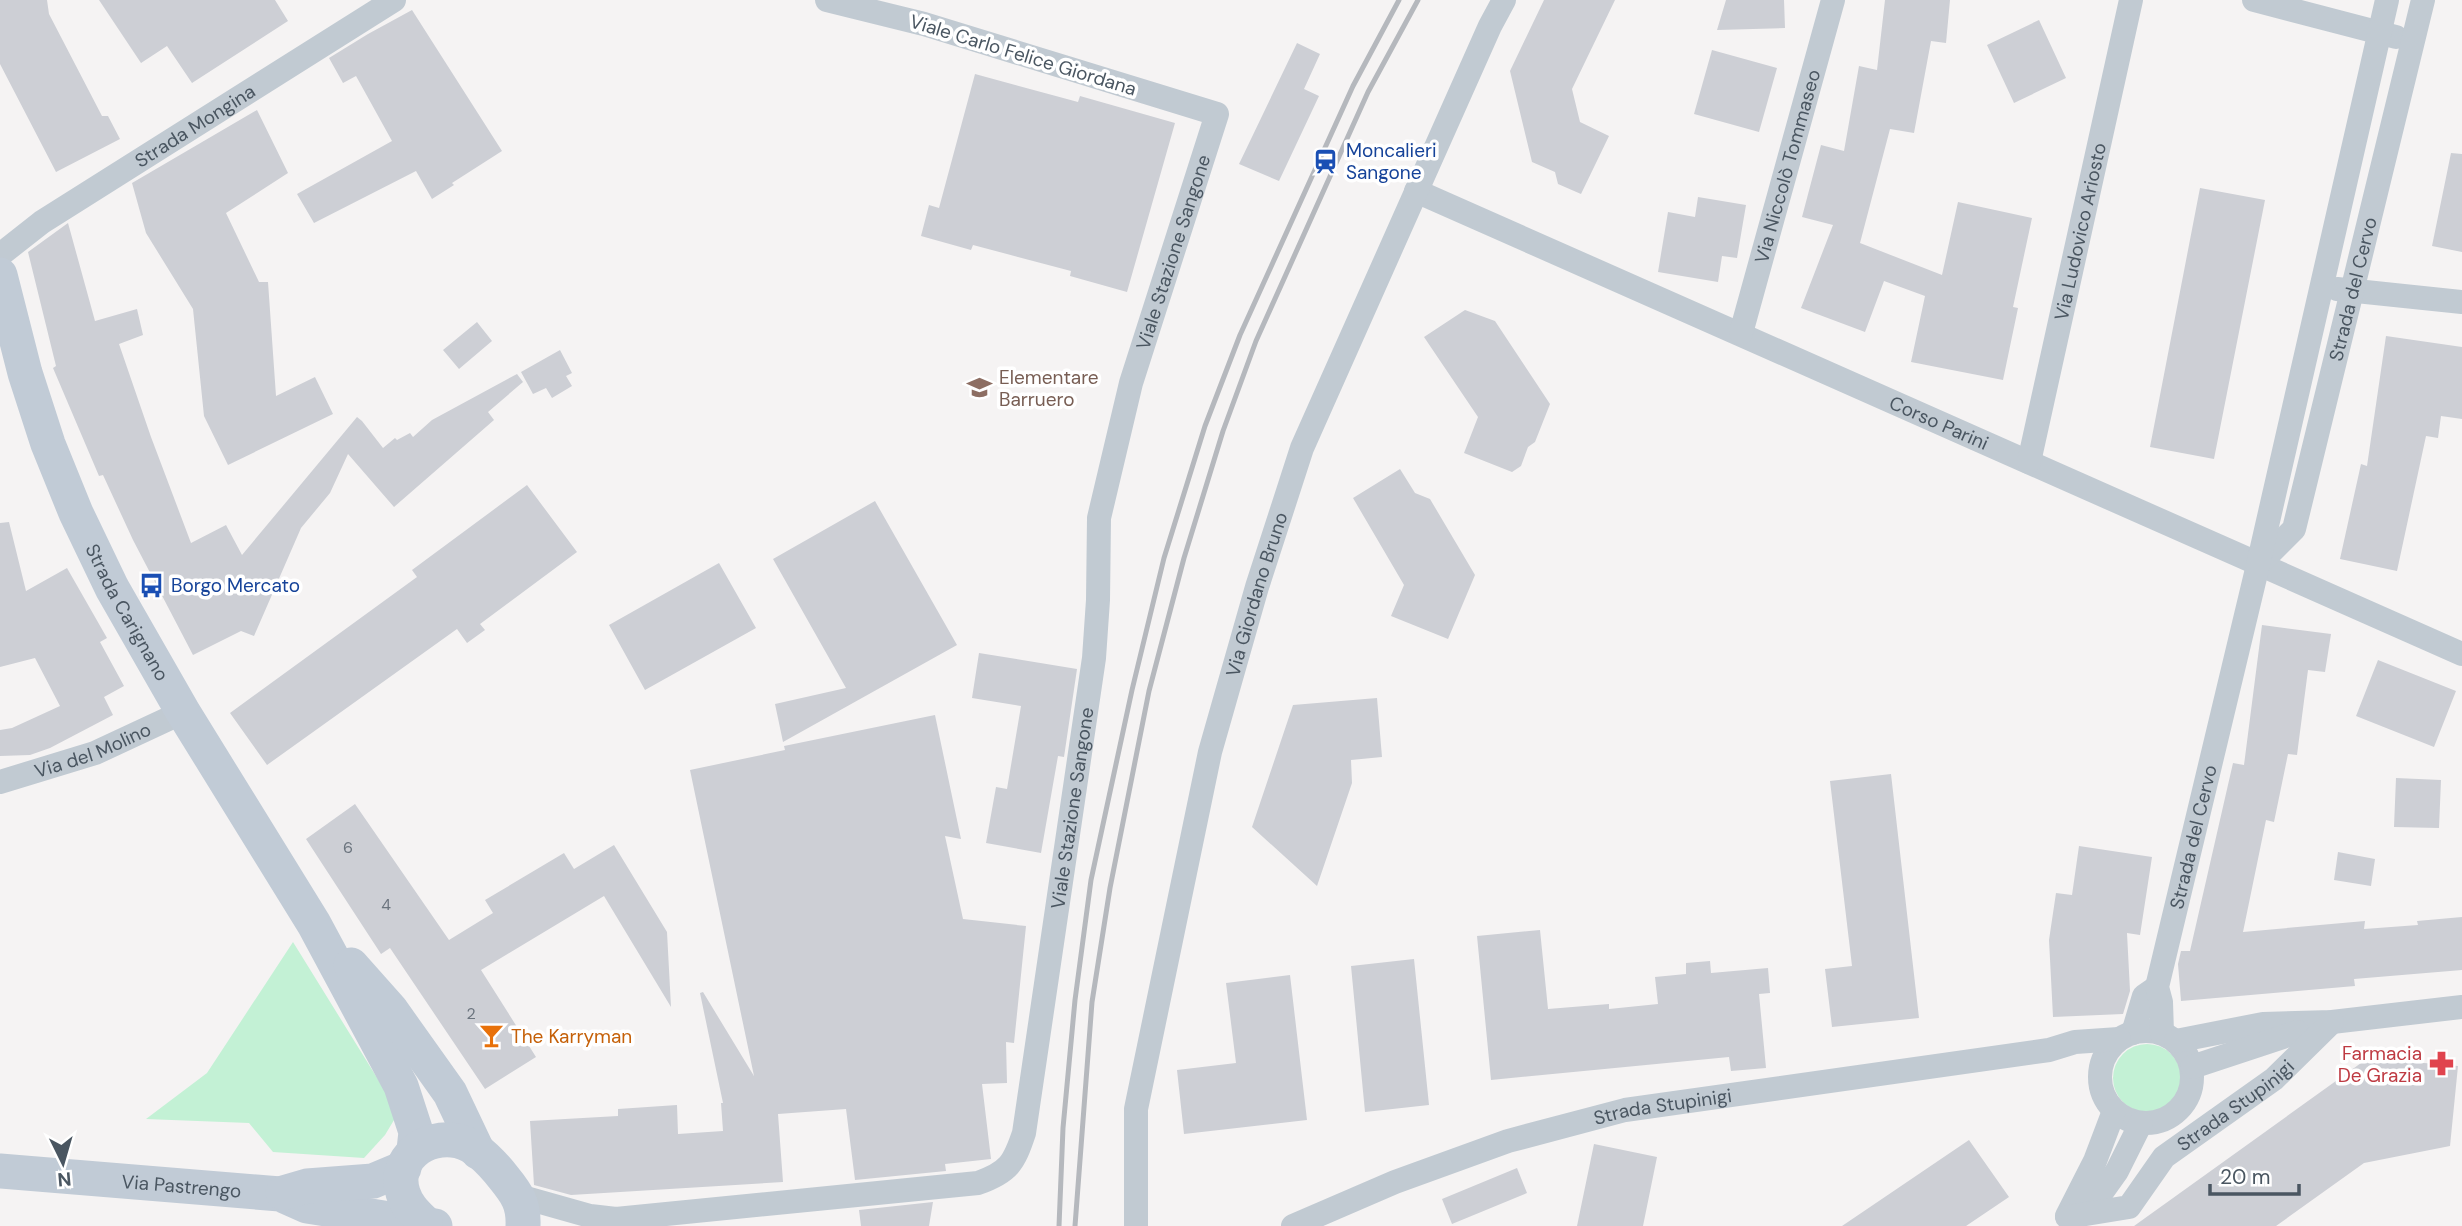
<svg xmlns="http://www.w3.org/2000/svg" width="2462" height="1226" viewBox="0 0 2462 1226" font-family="'DM Sans',sans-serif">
<rect width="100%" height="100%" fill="#f5f3f3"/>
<path fill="#c3f1d5" d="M293 942 384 1089 397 1115 385 1135 364 1158 273 1152 249 1123 146 1119 207 1073Z
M2113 1078a34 34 0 1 1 68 0a34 34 0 1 1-68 0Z"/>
<path fill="#cdcfd5" d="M0 0H47L49 14 102 116H108L120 139 56 172 0 64Z
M99 0H275L288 21 192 83 167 46 141 63Z
M1544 0H1615L1572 89 1580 122 1609 136 1581 194 1558 184 1555 172 1532 162 1510 71Z
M1726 0H1784L1785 28 1717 30Z
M1885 0H1950L1946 43 1931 41 1914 133 1890 129 1860 243 1942 275 1958 202 2032 218 2013 307 2018 308 2003 380 1911 362 1925 296 1884 281 1865 332 1801 308 1833 225 1802 217 1821 145 1844 151 1859 66 1877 70Z
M412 10 502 151 452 183 454 185 432 199 416 171 314 223 297 194 392 141 356 76 343 83 329 58 368 34Z
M2039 20 2066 78 2014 103 1987 45Z
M1297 43 1320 54 1304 89 1319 96 1279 181 1239 164Z
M1712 50 1777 68 1759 132 1694 114Z
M975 74 1078 102 1080 96 1175 123 1127 292 1070 276 1071 271 973 245 971 250 921 236 929 205 939 208Z
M257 110 288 173 226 213 259 282H268L276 396 315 377 333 414 228 465 204 416 193 309 146 233 132 183Z
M2451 153 2462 154V252L2432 246Z
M2200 188 2265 200 2214 459 2150 447Z
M1698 197 1746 205 1737 258 1722 256 1718 282 1658 272 1668 212 1695 217Z
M68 223 95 321 137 309 143 335 119 344 151 437 191 543 226 525 242 555 357 417 362 421 383 448 395 438 397 440 410 433 413 437 432 420 517 374 523 382 488 412 494 420 394 507 348 454 330 493 301 528 254 636 241 631 193 655 133 540 103 475 99 476 53 368 56 366 28 252Z
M1465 310 1495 321 1550 404 1535 442 1528 447 1521 466 1512 472 1464 453 1478 417 1424 337Z
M477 322 492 341 459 369 443 350Z
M2386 336 2462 347V419L2441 416 2438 438 2426 436 2397 571 2340 559 2361 464 2367 466Z
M560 350 572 373 566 376 572 386 552 398 546 388 533 394 521 372Z
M1400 469 1415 493 1430 499 1475 575 1448 639 1391 616 1404 585 1353 498Z
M527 485 577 552 480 624 485 630 467 643 457 629 267 765 230 713 417 577 412 570Z
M875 501 957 645 783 742 775 704 846 688 773 559Z
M9 522 26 591 67 568 107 638 100 642 124 686 104 697 113 715 50 748 30 755 0 756V730L12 728 60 706 35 658 0 667V523Z
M719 563 756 628 645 690 609 625Z
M2262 625 2331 634 2325 672 2308 670 2297 755 2288 754 2274 822 2266 820 2243 932 2365 921 2364 929 2418 925 2417 921 2462 917V970L2354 979 2355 986 2181 1001 2178 964 2181 951H2190L2233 763 2244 765Z
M979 653 1077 669 1064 757 1058 756 1041 853 986 843 996 787 1007 789 1021 706 972 698Z
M2378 660 2456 691 2434 747 2356 716Z
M1377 698 1382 757 1351 760 1352 783 1317 886 1252 827 1293 705Z
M935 715 961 839 945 836 963 919 1026 926 1014 1043 1006 1042 1007 1083 982 1084 991 1159 945 1164 946 1171 855 1180 846 1109 778 1114 783 1182 571 1195 534 1185 530 1121 618 1116V1109L677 1105 678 1134 723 1131 721 1103H723L700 993 703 992 754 1076 690 770 785 750 784 746Z
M1891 774 1919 1018 1832 1027 1825 969 1852 966 1830 781Z
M2396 778 2441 780 2439 828 2394 827Z
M355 804 449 940 493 913 485 900 564 853 574 869 614 845 667 932 671 1007 604 896 481 970 536 1057 485 1089 390 948 381 954 306 839Z
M2079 846 2152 857 2140 935 2127 933 2130 991 2123 1014 2053 1017 2049 940 2056 893 2072 895Z
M2338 852 2375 859 2371 886 2334 880Z
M1540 930 1548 1009 1609 1004V1009L1658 1004 1655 977 1686 974V963L1710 961 1711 973 1768 968 1770 993 1759 994 1766 1068 1731 1071 1729 1057 1491 1080 1477 936Z
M1414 959 1429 1105 1365 1112 1351 966Z
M1290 975 1307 1120 1184 1134 1177 1070 1236 1063 1226 983Z
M2368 1058 2458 1066 2450 1146 2364 1163 2276 1226H2134Z
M1969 1140 2009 1197 1966 1226H1842Z
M1594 1144 1657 1157 1643 1226H1577Z
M1517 1168 1527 1193 1452 1224 1442 1199Z
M933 1202 929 1226H861L859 1210Z"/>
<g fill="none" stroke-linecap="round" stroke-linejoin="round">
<g stroke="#c1cad2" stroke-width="24">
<path d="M2254 0 2396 37"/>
<path id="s1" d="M1416 191 2462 654"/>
<path id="s2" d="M0 255 42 222 394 0"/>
<path d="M2337 289 2462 302"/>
<path id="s3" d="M1741 333 1833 0"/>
<path id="s4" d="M2029 462 2131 0"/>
<path id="s5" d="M2258 565 2294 529 2423 0"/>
<path id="s6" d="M0 782 95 753 183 712"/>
<circle cx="2146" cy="1077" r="46"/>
<path d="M2133 1033 2144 996 2157 987"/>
<path id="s7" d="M2162 1033 2161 1002 2157 987 2258 565 2387 0"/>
<path d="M2176 1041 2263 1024 2332 1022 2462 1007"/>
<path d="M2192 1067 2298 1032"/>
<path id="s8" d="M519 1196 590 1216 616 1219 978 1183C1009 1172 1014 1163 1024 1133L1094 658 1098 600 1099 518 1131 383 1217 114 924 24 827 0"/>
<path d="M2075 1212 2097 1199 2117 1171 2141 1123"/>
<path d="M2067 1216 2095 1161 2114 1111"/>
<path id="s9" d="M2067 1217 2129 1207 2164 1157 2274 1079 2332 1022"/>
<path id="s10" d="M1136 1226V1109L1210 752 1257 587 1302 448 1490 26 1504 0"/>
<path id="s11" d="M1293 1226 1395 1182 1508 1141 1625 1110 2049 1050 2075 1042 2119 1039"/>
</g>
<g stroke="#c1cbd6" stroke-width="35">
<path id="s12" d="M0 275 25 373 48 444 76 513 112 588 183 712 314 924 401 1086 416 1132 414 1150"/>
<path d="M351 965 391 1010 450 1093 478 1152"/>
<path id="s13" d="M0 1171 280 1194 307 1206 435 1226"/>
<path d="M283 1193 307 1186 373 1181 404 1168"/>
<path d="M425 1223C416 1214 407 1206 403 1193 392 1159 426 1134 458 1141 476 1145 493 1164 504 1178 517 1194 524 1204 523 1226"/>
</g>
<path stroke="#b5b8bd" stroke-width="5" d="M1059 1226 1063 1128 1075 1000 1091 880 1132 690 1164 558 1205 426 1240 335 1353 86 1399 0
M1075 1226 1092 1002 1110 888 1149 691 1184 558 1223 431 1256 341 1368 92 1418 0"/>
</g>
<defs>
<symbol id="station-bare" viewBox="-9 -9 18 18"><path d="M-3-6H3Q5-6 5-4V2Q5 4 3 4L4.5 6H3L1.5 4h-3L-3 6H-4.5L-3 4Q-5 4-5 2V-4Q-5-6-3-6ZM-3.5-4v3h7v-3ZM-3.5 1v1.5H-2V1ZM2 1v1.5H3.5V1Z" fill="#1a4fb4" stroke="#fff" stroke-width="2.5" paint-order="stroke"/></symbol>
<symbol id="school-bare" viewBox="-9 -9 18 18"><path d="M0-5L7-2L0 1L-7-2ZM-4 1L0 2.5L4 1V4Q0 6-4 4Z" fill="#8d6e63" stroke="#fff" stroke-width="2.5" paint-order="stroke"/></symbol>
<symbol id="bus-bare" viewBox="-9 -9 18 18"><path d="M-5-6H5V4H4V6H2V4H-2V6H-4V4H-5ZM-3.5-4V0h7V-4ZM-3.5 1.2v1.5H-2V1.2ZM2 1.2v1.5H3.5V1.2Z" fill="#1a4fb4" stroke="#fff" stroke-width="2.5" paint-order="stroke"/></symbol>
<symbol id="bar-bare" viewBox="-9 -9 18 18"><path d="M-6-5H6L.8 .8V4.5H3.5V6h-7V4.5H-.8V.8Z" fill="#e8710a" stroke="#fff" stroke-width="2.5" paint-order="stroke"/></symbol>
<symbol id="pharmacy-bare" viewBox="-9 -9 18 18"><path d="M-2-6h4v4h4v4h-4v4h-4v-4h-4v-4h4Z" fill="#e0444e" stroke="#fff" stroke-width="2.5" paint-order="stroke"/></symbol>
</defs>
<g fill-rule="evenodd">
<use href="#station-bare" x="1308" y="144" width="35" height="35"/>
<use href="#school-bare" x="962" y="370" width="35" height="35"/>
<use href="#bus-bare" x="134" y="568" width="35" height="35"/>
<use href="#bar-bare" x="474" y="1018" width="35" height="35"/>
<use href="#pharmacy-bare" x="2424" y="1046" width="35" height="35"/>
</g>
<g text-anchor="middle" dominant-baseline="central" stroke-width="7" stroke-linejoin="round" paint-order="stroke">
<g font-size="16" fill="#6b747e">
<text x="348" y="847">6</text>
<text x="386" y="904">4</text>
<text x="471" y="1013">2</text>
</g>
<g font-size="19" fill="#4a5661" stroke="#fff">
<text transform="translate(1023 55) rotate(17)">Viale Carlo Felice Giordana</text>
<text stroke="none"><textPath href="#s2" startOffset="234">Strada Mongina</textPath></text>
<text stroke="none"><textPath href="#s3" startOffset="173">Via Niccolò Tommaseo</textPath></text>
<text stroke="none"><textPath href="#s4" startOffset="236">Via Ludovico Ariosto</textPath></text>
<text stroke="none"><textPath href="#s8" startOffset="1432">Viale Stazione Sangone</textPath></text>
<text stroke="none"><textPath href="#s5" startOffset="298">Strada del Cervo</textPath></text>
<text stroke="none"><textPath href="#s1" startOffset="572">Corso Parini</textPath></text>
<text stroke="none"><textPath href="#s10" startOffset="646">Via Giordano Bruno</textPath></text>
<text stroke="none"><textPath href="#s12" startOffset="362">Strada Carignano</textPath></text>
<text stroke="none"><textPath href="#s6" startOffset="98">Via del Molino</textPath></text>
<text stroke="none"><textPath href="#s8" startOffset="864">Viale Stazione Sangone</textPath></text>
<text stroke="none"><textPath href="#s7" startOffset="201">Strada del Cervo</textPath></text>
<text stroke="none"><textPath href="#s9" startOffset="212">Strada Stupinigi</textPath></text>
<text stroke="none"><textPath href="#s11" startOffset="390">Strada Stupinigi</textPath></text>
<text stroke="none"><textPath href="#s13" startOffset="182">Via Pastrengo</textPath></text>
</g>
<g font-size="19" fill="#164399" stroke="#fff" text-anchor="start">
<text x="1346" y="150">Moncalieri<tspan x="1346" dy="22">Sangone</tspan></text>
<text x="171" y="585">Borgo Mercato</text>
</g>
<g font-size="19" fill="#785e54" stroke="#fff" text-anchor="start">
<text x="999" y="377">Elementare<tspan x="999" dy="22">Barruero</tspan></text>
</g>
<g font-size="19" fill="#c56008" stroke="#fff" text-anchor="start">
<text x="511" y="1036">The Karryman</text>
</g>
<g font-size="19" fill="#be3a42" stroke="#fff" text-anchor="end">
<text x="2422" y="1053">Farmacia<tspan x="2422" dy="22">De Grazia</tspan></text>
</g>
</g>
<g transform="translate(63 1163) rotate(175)" stroke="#ffffff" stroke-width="5" paint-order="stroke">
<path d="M0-5L12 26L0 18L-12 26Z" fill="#4a5661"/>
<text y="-10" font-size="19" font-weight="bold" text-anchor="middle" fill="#4a5661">N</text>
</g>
<path d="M2210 1184v10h89v-10" fill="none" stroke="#4a5661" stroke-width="3.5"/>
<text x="2220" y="1184" font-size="21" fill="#4a5661" stroke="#ffffff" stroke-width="5" paint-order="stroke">20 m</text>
</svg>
